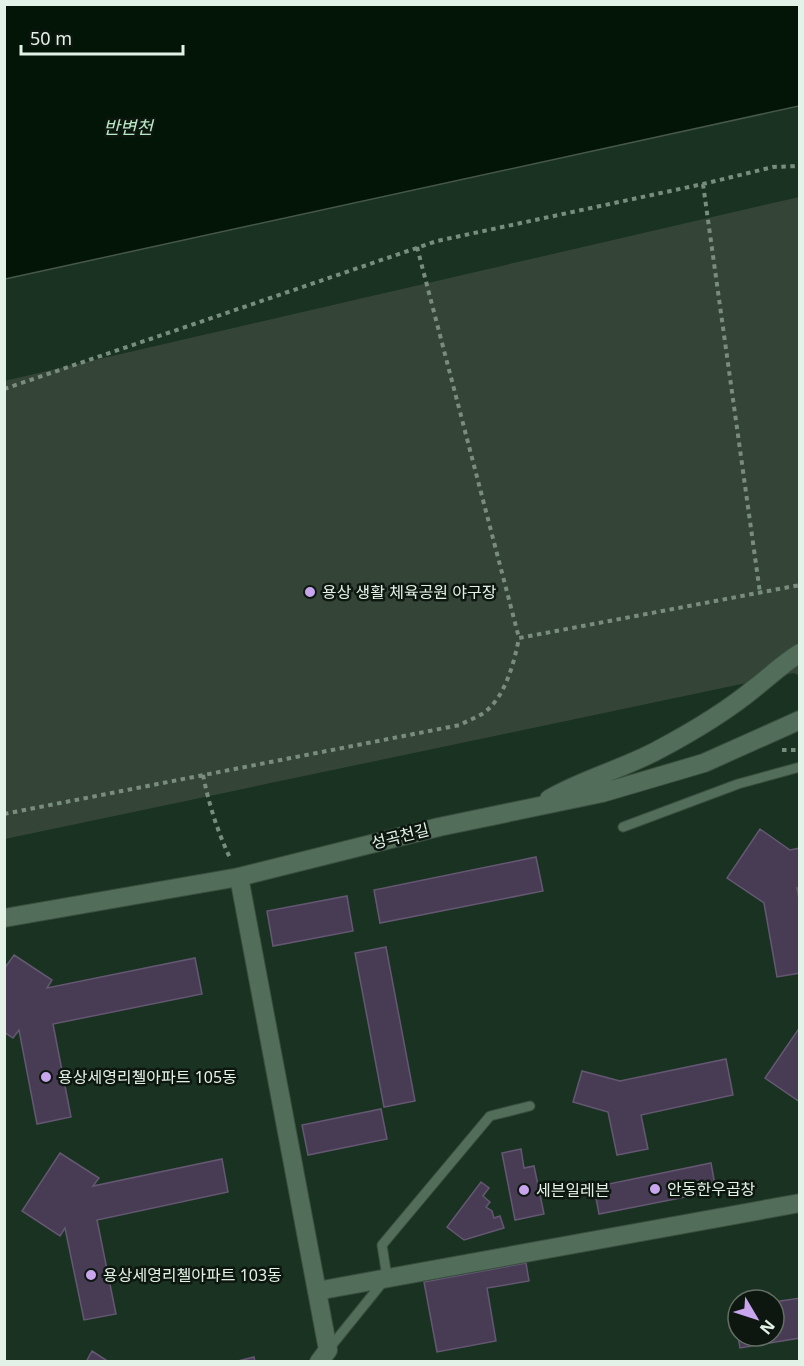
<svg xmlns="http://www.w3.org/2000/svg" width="804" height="1366" viewBox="0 0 804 1366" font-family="'Noto Sans','Noto Sans KR',sans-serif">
<rect width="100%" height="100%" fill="#1a3221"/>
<path fill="#344437" d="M799 197V676L794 673 5 839 4 381Z"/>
<path fill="#021507" stroke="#46574a" stroke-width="1.5" d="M4 5H799V106L5 279Z"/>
<path fill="#483c55" stroke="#645772" stroke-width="1.5" d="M760 829 790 850 800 848V888H797L800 903V973L777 977 764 903 727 878Z
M536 857 543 891 380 923 374 890Z
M347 896 353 931 273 946 267 911Z
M386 947 415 1101 384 1107 355 953Z
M14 955 52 980 47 988 195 958 202 994 53 1024 71 1117 37 1124 19 1030 13 1038 4 1032V969Z
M798 1030 800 1031V1102L765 1078Z
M726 1059 733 1095 641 1115 648 1149 617 1155 608 1112 573 1102 582 1071 620 1081Z
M381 1109 387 1139 308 1155 302 1125Z
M521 1149 524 1168 534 1166 544 1214 515 1220 502 1153Z
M60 1153 99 1178 93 1186 222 1159 228 1192 97 1220 116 1314 84 1320 65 1228 60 1236 22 1211Z
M711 1163 716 1191 599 1214 594 1187Z
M481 1182 489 1188 483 1196 490 1202 486 1207 492 1211 494 1218 500 1216 504 1228 464 1240 447 1227Z
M526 1263 529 1281 487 1288 496 1341 437 1352 424 1282Z
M800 1298V1338L740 1348 738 1336H774V1302Z
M738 1308V1336L733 1309Z
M92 1351 109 1362H86Z
M254 1357 255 1362H234Z"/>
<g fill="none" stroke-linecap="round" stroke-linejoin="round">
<defs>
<path id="service" d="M623 827 738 784 800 767
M328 1350 387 1277 382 1245 490 1116 530 1106"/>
<path id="minor" d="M239 877 328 1350 319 1362
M317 1291 800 1203"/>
<path id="tertiary" d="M549 799C583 779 623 769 658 750 692 732 727 711 756 687 771 675 784 663 800 653
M4 918 239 877 439 827 602 793 704 763 800 720"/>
</defs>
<use href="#service" stroke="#394e3f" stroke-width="11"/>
<use href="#minor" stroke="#394e3f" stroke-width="20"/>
<use href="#tertiary" stroke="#394e3f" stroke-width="20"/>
<path stroke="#798d7e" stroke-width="4" stroke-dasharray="4.5 4.5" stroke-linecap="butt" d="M703 184 760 593
M417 247 519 638
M4 389 437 241 703 184 773 167 800 166
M782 750H800
M203 775C209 805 218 833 231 860
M4 814 460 725C467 721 475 718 482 714 505 699 514 663 519 638L800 585"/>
<use href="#service" stroke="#526d59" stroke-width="9"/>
<use href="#minor" stroke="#526d59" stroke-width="18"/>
<use href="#tertiary" stroke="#526d59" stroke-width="18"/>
</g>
<g fill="#c9a5ee" stroke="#0d170f" stroke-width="2">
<circle cx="310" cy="592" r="6"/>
<circle cx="46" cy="1077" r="6"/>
<circle cx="655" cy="1189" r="6"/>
<circle cx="524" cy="1190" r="6"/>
<circle cx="91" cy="1275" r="6"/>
</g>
<g text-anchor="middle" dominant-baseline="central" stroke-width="5" stroke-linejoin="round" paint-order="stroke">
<g font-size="16" fill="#e3f2e6" stroke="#0d170f" text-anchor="start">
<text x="322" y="592">용상 생활 체육공원 야구장</text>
<text x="58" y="1077">용상세영리첼아파트 105동</text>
<text x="667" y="1189">안동한우곱창</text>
<text x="536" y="1190">세븐일레븐</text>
<text x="103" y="1275">용상세영리첼아파트 103동</text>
</g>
<g font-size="16" fill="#e3f2e6" stroke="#0d170f">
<text transform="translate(400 836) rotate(-14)">성곡천길</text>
</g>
<g font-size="18" font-style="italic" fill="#b9e9c4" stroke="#0d170f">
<text x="128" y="127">반변천</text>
</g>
</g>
<rect width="804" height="1366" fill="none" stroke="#e3f2e6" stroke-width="12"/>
<g transform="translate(756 1318) rotate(129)"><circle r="28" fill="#0d170f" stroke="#636f65" stroke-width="1.5"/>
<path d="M0-4.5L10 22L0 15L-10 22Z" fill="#c9a5ee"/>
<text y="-9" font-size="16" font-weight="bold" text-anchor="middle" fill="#e3f2e6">N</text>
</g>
<path d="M21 45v9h162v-9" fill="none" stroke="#e3f2e6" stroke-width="3"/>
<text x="30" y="45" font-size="18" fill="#e3f2e6" stroke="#0d170f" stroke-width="4.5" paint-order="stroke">50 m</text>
</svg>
